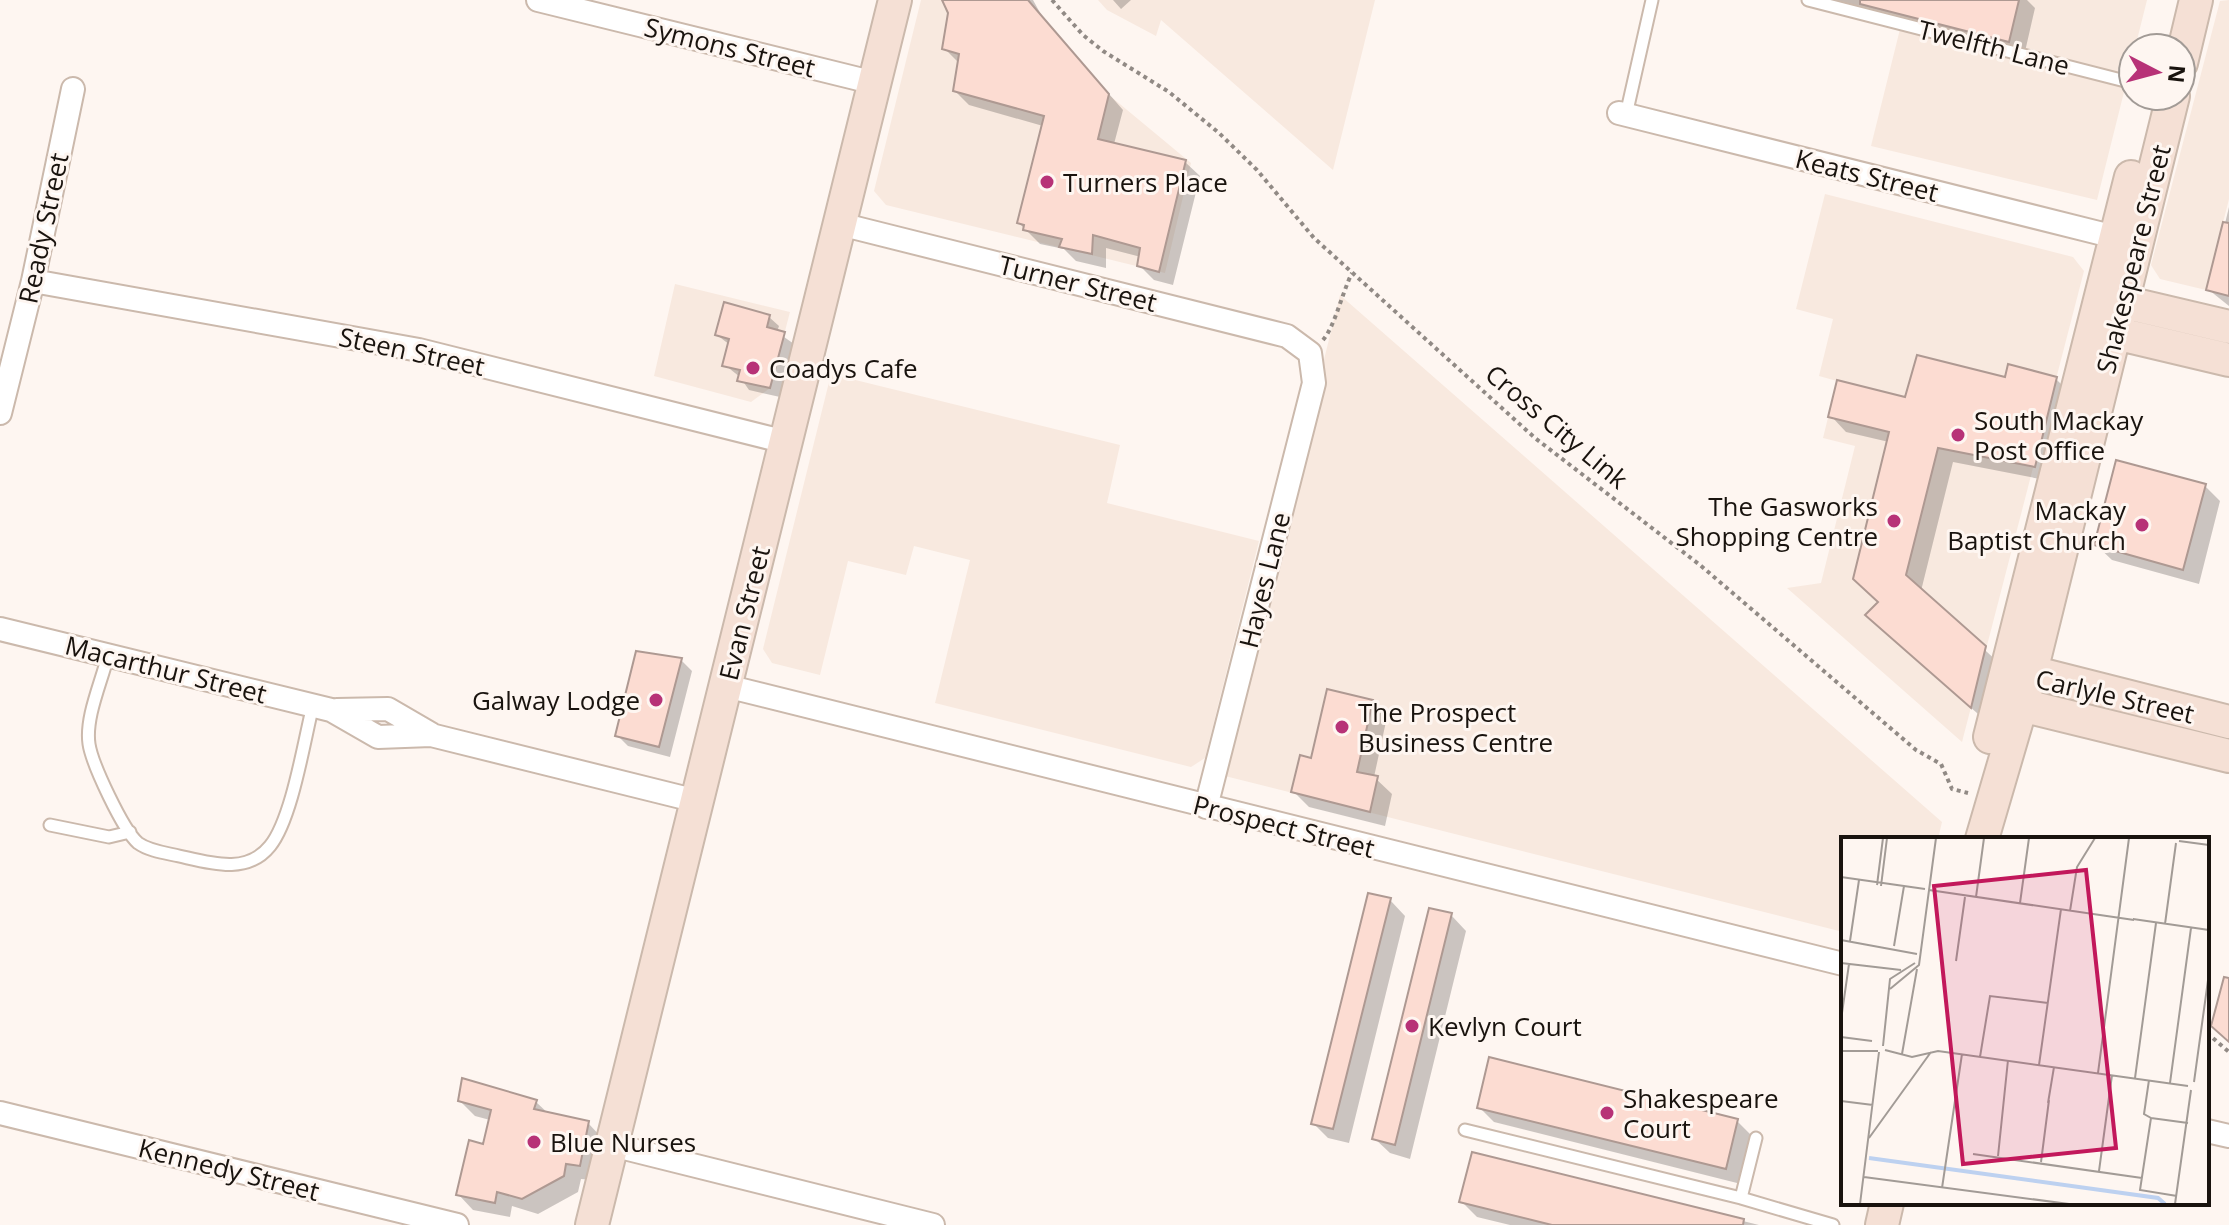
<svg xmlns="http://www.w3.org/2000/svg" width="2229" height="1225" viewBox="0 0 2229 1225" font-family="'Open Sans',sans-serif">
<rect width="100%" height="100%" fill="#fef6f1"/>
<path fill="#f8e9df" d="M921 0H1028L1103 90 1191 163 1165 273 886 205 874 191Z
M1098 0H1375L1333 170 1161 20 1156 36 1107 10Z
M1837 0H2147L2097 200 1871 146 1903 17Z
M2229 0V199L2206 290 2160 279 2151 265 2220 1Z
M1825 194 2073 257 2084 271 1962 742 1787 588 1821 583 1855 446 1823 438 1837 381 1819 376 1833 319 1796 309Z
M675 284 790 312 770 388 751 402 654 376Z
M1340 295 1942 822 1938 839H1843V932L1221 775Z
M831 374 1120 445 1107 503 1259 541 1205 758 1191 767 935 703 970 560 914 546 906 575 848 561 820 675 772 663 763 649Z"/>
<path fill="#0003" d="M944 0H1033L1043 18 1123 110 1114 144 1185 162 1200 176 1173 285 1154 280 1139 265 1141 257 1106 248V268L1076 261 1064 249 1040 244 1019 223 1043 126 969 105 955 91 958 62 944 48 951 13Z
M1113 0H1131L1121 9Z
M1803 0H2027L2035 8 2024 56Z
M2229 207V306L2209 290Z
M769 317 779 326 777 332 794 344 780 397 749 390 740 377 725 365 730 345 717 335Z
M2056 379 2071 394 2050 481 1953 462 1921 591 2000 664 1986 721 1883 630 1880 603 1889 442 1846 432 1831 416 2007 380Z
M2205 486 2220 501 2199 584 2112 560 2096 545Z
M681 660 692 671 670 757 628 746 617 735Z
M1372 702 1387 717 1374 777 1392 794 1385 826 1309 807 1294 792 1312 760Z
M1390 900 1405 916 1349 1143 1328 1138 1313 1123Z
M1451 915 1466 931 1410 1159 1390 1153 1374 1138Z
M460 1101 536 1102 550 1115 588 1123 603 1139 595 1180 581 1179 578 1192 538 1214 512 1206 510 1217 473 1210 458 1194 484 1146 490 1120 475 1116Z
M1479 1107 1737 1121 1752 1136 1741 1184 1494 1122Z
M1473 1154 1759 1225H1510L1477 1217 1461 1201Z"/>
<path fill="#fcdcd2" stroke="#ae9992" stroke-width="2" d="M942 0H1028L1109 94 1098 139 1186 160 1159 272 1137 266 1140 248 1093 235 1092 254 1059 247 1062 239 1023 230 1024 225 1017 223 1044 116 953 91 959 54 942 49 948 13Z
M1860 0H2019L2009 42 1860 4Z
M2223 222 2229 223V296L2206 290Z
M724 302 770 315 767 327 785 332 770 388 737 381 740 370 722 366 729 339 715 335Z
M1917 355 2005 377 2008 364 2057 377 2035 467 1938 448 1906 575 1986 646 1971 708 1865 615 1878 602 1853 579 1889 432 1828 417 1837 380 1905 397Z
M2116 460 2206 484 2183 570 2094 545Z
M636 651 682 658 659 747 615 736Z
M1327 689 1373 700 1357 772 1378 776 1370 812 1291 792 1300 755 1311 758Z
M1368 893 1391 898 1333 1129 1311 1124Z
M1429 908 1452 913 1395 1145 1372 1139Z
M2224 977 2229 978V1042L2211 1026Z
M1489 1057 1738 1119 1726 1169 1477 1108Z
M462 1078 537 1100 534 1109 589 1121 580 1166 566 1164 564 1176 522 1199 497 1192 495 1203 456 1195 469 1140 483 1144 491 1110 458 1101Z
M1472 1152 1744 1219 1743 1225H1552L1459 1202Z"/>
<g fill="none" stroke-linecap="round" stroke-linejoin="round">
<defs>
<path id="lane" d="M1808 0 2133 83
M1626 115 1652 0
M108 655C102 681 85 717 89 744 92 764 123 830 138 843 149 851 166 853 179 856 210 863 247 875 270 846 292 819 304 741 313 705
M50 825 109 837 130 832
M1465 1130 1741 1198 1833 1225
M1741 1198 1756 1138"/>
<path id="street" d="M538 0 875 83
M1619 113 2115 237
M840 224 1287 336 1310 353 1314 383 1206 807
M33 281 419 350 786 442
M0 413 33 281 73 89
M0 629 331 710 378 737 431 735 697 801
M726 686 1843 964
M337 710 388 709 431 734
M0 1113 457 1225
M2207 1131 2229 1136
M612 1145 933 1225"/>
<path id="secondary" d="M2181 63 2196 0
M2104 308 2123 302 2229 327
M2102 318 2115 333 2229 360
M2013 682 2031 672 2229 722
M2008 692 2021 705 2229 756
M1990 737 2131 177
M1982 839 2031 672 2173 96
M592 1225 895 0
M1882 1225 1887 1203"/>
</defs>
<use href="#lane" stroke="#cbb9ac" stroke-width="15"/>
<use href="#street" stroke="#cbb9ac" stroke-width="26"/>
<use href="#secondary" stroke="#cbb9ac" stroke-width="36"/>
<path stroke="#918a85" stroke-width="4" stroke-dasharray="4 4" stroke-linecap="butt" d="M1052 0 1083 35 1103 51 1169 92 1219 133 1257 170 1314 238 1535 438 1700 565 1916 750 1941 764 1952 789 1968 793
M1323 340C1335 326 1342 293 1352 273
M2207 1033 2229 1052"/>
<use href="#lane" stroke="#fff" stroke-width="11"/>
<use href="#street" stroke="#fff" stroke-width="22"/>
<use href="#secondary" stroke="#f5e0d5" stroke-width="32"/>
</g>
<g fill="#b73277" stroke="#fef6f1" stroke-width="3">
<circle cx="1047" cy="182" r="8"/>
<circle cx="753" cy="368" r="8"/>
<circle cx="1958" cy="435" r="8"/>
<circle cx="1894" cy="521" r="8"/>
<circle cx="2142" cy="525" r="8"/>
<circle cx="656" cy="700" r="8"/>
<circle cx="1342" cy="727" r="8"/>
<circle cx="1412" cy="1026" r="8"/>
<circle cx="1607" cy="1113" r="8"/>
<circle cx="534" cy="1142" r="8"/>
</g>
<g text-anchor="middle" dominant-baseline="central" stroke-width="6" stroke-linejoin="round" paint-order="stroke">
<g font-size="26" fill="#19130e" stroke="#fef6f1">
<text transform="translate(730 47) rotate(14)">Symons Street</text>
<text transform="translate(1994 47) rotate(14)">Twelfth Lane</text>
<text transform="translate(1867 175) rotate(14)">Keats Street</text>
<text transform="translate(43 228) rotate(-78)">Ready Street</text>
<text transform="translate(2133 259) rotate(-76)">Shakespeare Street</text>
<text transform="translate(1078 283) rotate(14)">Turner Street</text>
<text transform="translate(412 351) rotate(12)">Steen Street</text>
<text transform="translate(1557 426) rotate(40)">Cross City Link</text>
<text transform="translate(1264 580) rotate(-76)">Hayes Lane</text>
<text transform="translate(744 613) rotate(-76)">Evan Street</text>
<text transform="translate(166 669) rotate(14)">Macarthur Street</text>
<text transform="translate(2115 696) rotate(13)">Carlyle Street</text>
<text transform="translate(1284 826) rotate(14)">Prospect Street</text>
<text transform="translate(229 1169) rotate(14)">Kennedy Street</text>
</g>
<g font-size="26" fill="#19130e" stroke="#fef6f1" text-anchor="start">
<text x="1063" y="182">Turners Place</text>
<text x="769" y="368">Coadys Cafe</text>
<text x="1974" y="420">South Mackay<tspan x="1974" dy="30">Post Office</tspan></text>
<text x="1878" y="506" text-anchor="end">The Gasworks<tspan x="1878" dy="30">Shopping Centre</tspan></text>
<text x="2126" y="510" text-anchor="end">Mackay<tspan x="2126" dy="30">Baptist Church</tspan></text>
<text x="640" y="700" text-anchor="end">Galway Lodge</text>
<text x="1358" y="712">The Prospect<tspan x="1358" dy="30">Business Centre</tspan></text>
<text x="1428" y="1026">Kevlyn Court</text>
<text x="1623" y="1098">Shakespeare<tspan x="1623" dy="30">Court</tspan></text>
<text x="550" y="1142">Blue Nurses</text>
</g>
</g>
<g transform="translate(1841 837)">
<rect width="368" height="368" fill="#fef6f1"/>
<path fill="none" stroke="#bdd1f0" stroke-width="4" d="M28 321 317 361 324 367"/>
<path fill="none" stroke="#a29b96" stroke-width="2" d="M338 4 368 8M0 40 84 52M36 48 42 1M40 49 46 1M88 53 293 83M135 60 143 1M179 66 188 1M229 74 236 30 254 1M292 82 368 93M324 87 335 6M0 103 76 117M9 104 18 43M53 109 63 49M115 124 124 60M0 126 60 133M49 152 78 128 95 1M0 183 8 127M0 200 31 204M42 209 49 142 74 126M44 213 71 220 97 214 347 249M0 214H37M61 217 76 132M139 220 149 159 207 166M198 228 220 72M257 236 288 1M294 241 315 86M308 243 303 277 310 281 299 353 336 359M353 245 368 136M329 246 350 91M0 264 32 268M207 266 213 230M310 281 347 286M28 301 90 215M132 317 301 341M157 319 167 223M200 325 208 263M258 334 271 238M23 340 228 367M101 351 121 217M19 367 38 215M334 367 350 253"/>
<path fill="#c2185b" fill-opacity="0.15" stroke="#c2185b" stroke-width="4" d="M245 33 275 311 122 327 93 49Z"/>
<rect width="368" height="368" fill="none" stroke="#19130e" stroke-width="4"/>
</g>
<g transform="translate(2157 72) rotate(96)"><circle r="38" fill="#fef6f1" stroke="#a29b96" stroke-width="2"/>
<path d="M0-6L14 30L0 20L-14 30Z" fill="#b73277"/>
<text y="-12" font-size="22" font-weight="bold" text-anchor="middle" fill="#19130e">N</text>
</g>
</svg>
